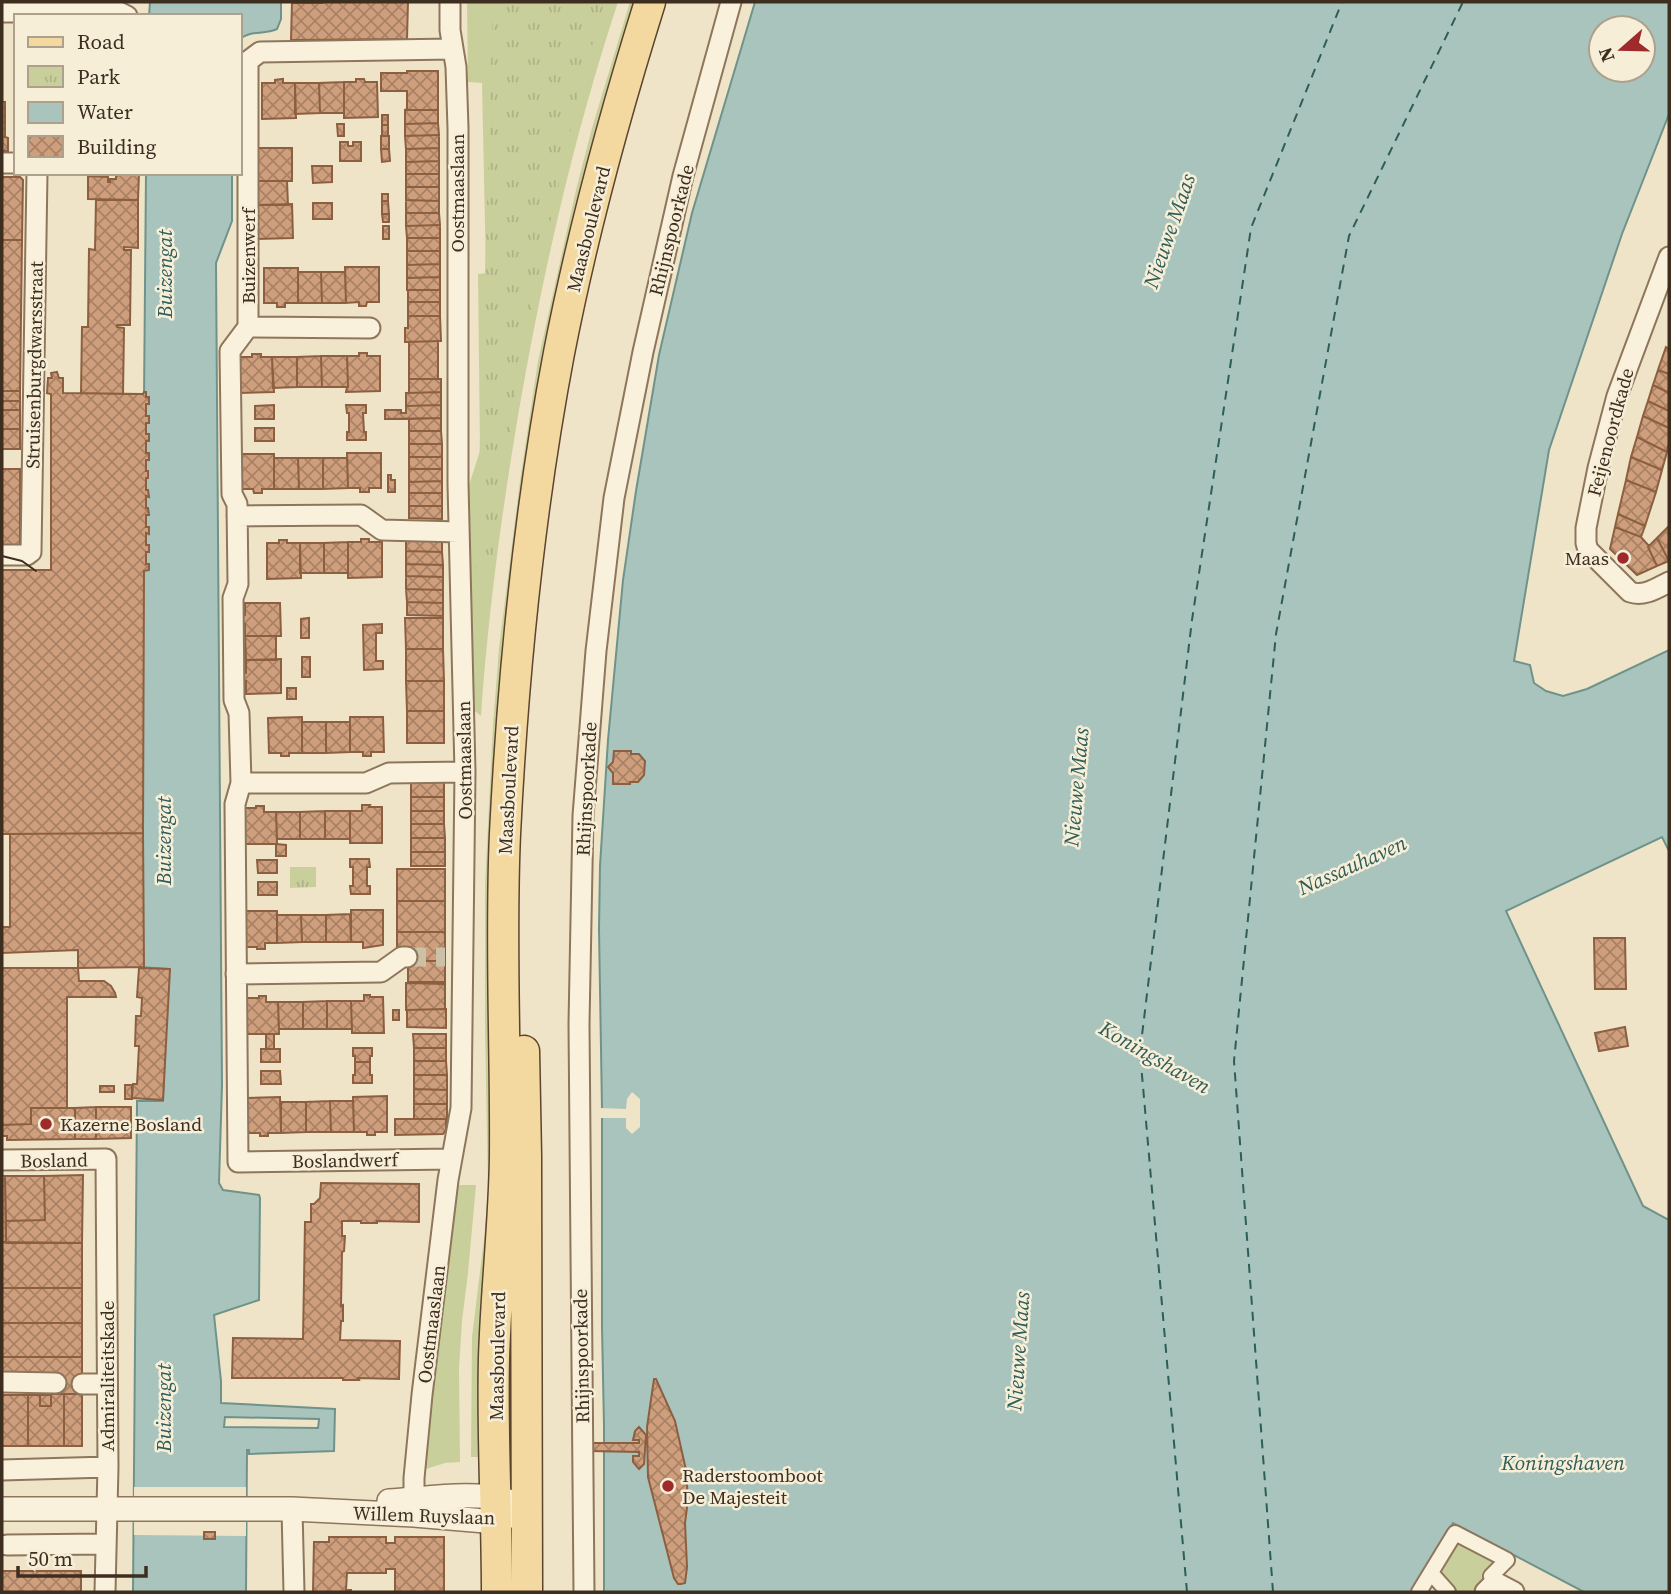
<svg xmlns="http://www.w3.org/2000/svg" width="1671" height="1594" viewBox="0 0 1671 1594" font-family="'Source Serif 4',serif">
<defs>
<pattern id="park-tufts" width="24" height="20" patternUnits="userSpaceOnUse" patternTransform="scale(1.75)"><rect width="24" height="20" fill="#c9cf9b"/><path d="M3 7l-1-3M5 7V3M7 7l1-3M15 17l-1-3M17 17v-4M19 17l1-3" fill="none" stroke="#aeb285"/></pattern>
<pattern id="building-cross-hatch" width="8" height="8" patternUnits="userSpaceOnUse" patternTransform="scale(1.75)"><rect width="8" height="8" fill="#cf9f7d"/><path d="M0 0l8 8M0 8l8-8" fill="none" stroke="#a98266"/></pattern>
</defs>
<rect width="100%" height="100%" fill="#f0e4c8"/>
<path fill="#c9cf9b" d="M467 2H618C574 135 543 272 519 410 502 511 488 613 481 716L472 709 470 700 469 485 480 451 478 274 486 273 482 83 468 82Z
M630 2H638L558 308 496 1099 480 1336 479 1457H471L472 1337 484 1239 488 1189 485 1030V885L493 725 499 648 520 481 538 361 576 190 592 128Z
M459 1185H476L468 1273 462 1321 459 1368 460 1462 445 1463 423 1470 446 1251Z
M511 1273 516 1461H506V1376Z
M1456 1538 1502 1562 1471 1592H1452L1435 1573Z"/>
<path fill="url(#park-tufts)" d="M493 2H607L585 66 523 345 492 567 476 572Z
M290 867H316V887L290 888Z"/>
<path fill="#a9c4bc" stroke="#6f938a" stroke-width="2" fill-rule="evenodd" d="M150 2H281V19L277 29C264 35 250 30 240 39V16H149Z
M755 2H1669V114L1622 234 1549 450 1514 661 1530 665 1534 683 1546 691 1563 696 1587 689 1669 650V851L1662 837 1506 911 1643 1206 1669 1220V1592H1584L1453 1523 1411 1592H604V1426L602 1327V1109L599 929 600 866 608 740 623 580 636 491 659 355 692 213ZM1601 28H1643V70H1601Z
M146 173H232V221L216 263 222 1085 219 1183 223 1190 259 1195 260 1198 259 1300 214 1315 221 1381V1403L335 1409 334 1451 249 1454V1450H247L246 1592H133L137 1101H163L168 969 139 967ZM225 1417 319 1419V1420L318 1428 224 1427Z"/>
<path fill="#f0e4c8" d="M632 1092 640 1099V1127L632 1134 626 1128V1118H599V1108L626 1109 627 1099Z
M134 1487H246V1536L134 1535Z"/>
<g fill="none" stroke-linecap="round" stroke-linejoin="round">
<path stroke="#2f5d5a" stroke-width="2" stroke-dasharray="9 7" stroke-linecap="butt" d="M1187 1592 1140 1052 1192 620 1251 228 1342 2
M1273 1592 1234 1061 1276 634 1349 236 1463 2"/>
</g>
<path fill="url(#building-cross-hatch)" stroke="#8d5f41" stroke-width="2" d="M322 2H408L407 39 291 40 292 3H322Z
M407 71H438V110H405L407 109V91H381V73H407Z
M283 79V83H295L296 118 262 119V83H275V80Z
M356 79H364L365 82H377L378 117 344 118V82H356Z
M344 82V113H320L319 83Z
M295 83H319L320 113 295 114Z
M2 102H5V137L8 138V151H2Z
M405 110H438V123L405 124Z
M382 115H388V125H382Z
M438 123 439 135 405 136V124Z
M337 124H344V136H338Z
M382 125H388V136H382Z
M439 135V148L406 149 405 136Z
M381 136H389V149H381Z
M340 142H348V146H353V142H361V161H340Z
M257 148H292V181H257Z
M439 148V161L406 162V149Z
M381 149H389L390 161 382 162Z
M439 161V174H406V162Z
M312 166H332V182L313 183Z
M120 173H139L138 200 88 199V176L108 177V182H110V179H116V175Z
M406 174H439V187H406Z
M2 177H20L23 180 22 240H2Z
M257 181H287L288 205H257Z
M406 187H439V201L406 200Z
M382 194H388V201H382Z
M96 200H138V248L124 247V250H131L130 325H117V327L124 328 123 394 81 393 82 327H88L89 249 95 250Z
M406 200 439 201V213H406Z
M382 201H388L389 214H382Z
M313 203H332V219H313Z
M292 204 293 238 257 239V205Z
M406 213H439L440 225 406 226Z
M382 214H389V222H383Z
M440 225V238H407L406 226Z
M383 226H389V239H383Z
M407 238H440V251H407Z
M2 240H22L20 391H2Z
M407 251H440V264L407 265Z
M440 264V277L407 278V265Z
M345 267H379V302H367L366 306H359V302L346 303Z
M264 268H298V303H285V307H277V303H264Z
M298 272H321L322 303H298Z
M321 272H345L346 303H322Z
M440 277V290H407V278Z
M408 290H440V302H408Z
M408 302H440V316H408Z
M408 316H440L441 341 405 342V328H408Z
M438 341V379H409V342Z
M1666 347 1669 349V374L1658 370Z
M359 353H367V356H380V391L346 392 347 387H348L347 356H359Z
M252 354H261V357H272L274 392 240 393V357H252Z
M321 356 322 387H297V357Z
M321 356H347L348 387H322Z
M272 357H297V387L273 388Z
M1658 370 1669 374V393L1653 385Z
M57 372 59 378H63V393L143 394 144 392H146V397H149V404H146V416H149V423H146V434H149V441H146V453H149V460H146V471H148V478H146V490H148L149 497 146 496V508H148L149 515H146V527H149V534L146 533V545H149V552H146V564H149V570L144 571 143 833 2 834V570H51V394L46 393H47L48 378H52L51 373Z
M409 379H441V392L409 393Z
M1653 385 1669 393V411L1648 401Z
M2 391H20V401H2Z
M441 392V405L406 406V393Z
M2 401H20V410H2Z
M1648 401 1669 411V428L1643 416Z
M274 405V419H255V406Z
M346 405H366V413H363L364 432H366V440H347V432H349V413H347Z
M441 405V418L385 419V410H401V413H406V406Z
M2 410H20V429H2Z
M1643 416 1669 428V443L1667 452 1637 437Z
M441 418V431H409V419Z
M255 428H274V441H255Z
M2 429H20V449H2Z
M409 431H441L442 444H409Z
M1637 437 1667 452 1662 470 1631 457Z
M409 444H442V457H409Z
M347 453H381V488H369V492H360V488H348Z
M241 454H274V489H262V493H254L253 489H241Z
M409 457H442V469H409Z
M1631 457 1662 470 1656 492 1626 480Z
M274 458H298L299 489H274Z
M298 458H323V489H299Z
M323 458H347L348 488 323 489Z
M2 469H20V545H2Z
M409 469H442V481L409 482Z
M388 475H391V480H395V492H388Z
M1626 480 1656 492 1645 526 1618 514Z
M442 481V493H409V482Z
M409 493H442V506H409Z
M409 506H442V519L409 518Z
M1618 514 1645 526 1641 537 1615 527Z
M1669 526V561L1657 538Z
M1615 527 1641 537 1649 546 1648 547 1657 566 1637 575 1610 549Z
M406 538 442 539V552L406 551Z
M1657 538 1669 561 1657 566 1648 547Z
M361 539H369V542H382V577L348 578V542H361Z
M279 540H287V543H300L301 578 267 579V543H279Z
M348 542V573H324V543Z
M300 543H324V573H300Z
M406 551 442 552 443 565 406 564Z
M406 564 443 565V577L406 576Z
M406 576 443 577V590L406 589Z
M406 589 443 590V603L407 602Z
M407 602 443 603V616L407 615Z
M245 603H280L281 636H245V624H242V616L245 615Z
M309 618V638H301V619Z
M405 618H443V649H406Z
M382 624V633H376V661H383V669L364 670 363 625Z
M245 636H276V660H246Z
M406 649H443L444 681H406Z
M302 657H310V677H302Z
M281 659V693L246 694V681H242V673H246V660Z
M406 681H444V711H407Z
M287 688H296V699H287Z
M407 711H444V743H407Z
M302 717V753H289V756H281V753H269L268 718Z
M350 717H383L384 752H371V756H363V752H350Z
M302 722H326V753H302Z
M326 722H350V752L326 753Z
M614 751H631V754H639L645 761 644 775 638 782H630V784H613V773L608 767 613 762Z
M411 781H444V797H411Z
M411 797H444V811H411Z
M362 805H370L369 807H382V843H350V811H362Z
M256 806H264V812H276L277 844H244V808H256Z
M325 811V839H300V812Z
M325 811H350V839H325Z
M411 811H444V824H411Z
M276 812H300V839H277Z
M411 824H444L445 838H411Z
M143 833 144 967 78 968V950L2 953V927H10V834Z
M411 838H445V852H411Z
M276 844 286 845V856H276Z
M411 852H445V866H411Z
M350 859H369L370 867H367V886H370V894H351L350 886H353V867H350Z
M257 860H277V873H258Z
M397 869H445V901H397Z
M258 882H277V895H258Z
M397 901H445V932H397Z
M351 910H383V945L363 948V942H351Z
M245 911H277V943H265V949H257V947H246Z
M350 914 351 942H326V915Z
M277 915H301L302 942 277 943Z
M301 915H326V942H302Z
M397 932H445V961H408L397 949Z
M1594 938H1625L1626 989H1595Z
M408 961H445V982H408Z
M2 968H78L79 981H104L111 986 115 993 116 997H67V1108H31V1124L2 1125Z
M139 968 170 969 163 1100 132 1098 133 1084H137L139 1046H135L136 1016H141L142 998 137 997Z
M406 983 445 984V1009L406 1010Z
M364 995H370V997H383L384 1033H352L351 1001H364Z
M259 996H266V1002H278L279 1034H246V998H259Z
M327 1001V1029H303V1002Z
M327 1001H351L352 1029H327Z
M278 1002H303V1029H279Z
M446 1009V1028L407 1027V1010Z
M393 1010H399V1020H393Z
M1625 1027 1628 1046 1599 1051 1595 1033Z
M266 1034H274V1049H266Z
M413 1034H446V1048H414Z
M353 1048H372V1056H370V1062H355V1056H353Z
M414 1048H446V1061H414Z
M261 1049H280V1062H261Z
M414 1061H446L447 1075H414Z
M355 1062H370V1075H372V1083H353V1075H355Z
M261 1071H280L281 1084H261Z
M414 1075H447V1090L414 1089Z
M125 1085H132V1099H125Z
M100 1086H114V1092H100Z
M414 1089 447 1090V1104H414Z
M387 1096V1132H375V1135H367V1132H354L353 1097Z
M280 1097 281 1133H268V1136H260V1133H247V1098Z
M330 1101 331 1132H306V1102Z
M330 1101H353L354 1132H331Z
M281 1102H306V1132L281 1133Z
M414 1104H447V1119H414Z
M96 1107V1139H75V1108Z
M96 1107H131V1138L96 1139Z
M31 1108H75V1139L7 1140V1136H2V1125L31 1124Z
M395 1119H446V1130L443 1134 395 1135Z
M83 1175 82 1243H6V1221L45 1220 44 1176Z
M2 1176H5L6 1242H2Z
M5 1176H44L45 1220 6 1221Z
M321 1183 419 1184V1222L377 1221V1223H361V1221H342V1236H345L344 1251 342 1252 341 1306 343 1305V1321H341L340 1340 400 1341 399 1379 358 1378 359 1380H343V1378H232L233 1338 303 1339 305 1222H311V1204H314L320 1198Z
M2 1242 82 1243V1288H2Z
M2 1288H82V1323H2Z
M2 1323H82V1357H2Z
M2 1357H82V1394H56V1376L2 1375Z
M654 1379H656L675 1421 686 1470 688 1500 685 1523 687 1567 685 1583 681 1584H678L674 1578 648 1477 647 1427Z
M51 1394H64V1446H28V1395H40V1406H51Z
M64 1394H82V1446H64Z
M2 1395H28V1446H2Z
M40 1395H51V1406H40Z
M639 1427 646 1435 644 1464 639 1469 633 1462V1456H639V1452L590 1451V1443H639V1440H633L635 1431Z
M204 1532H215V1539H204Z
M329 1537H386V1543H395V1537H444V1592H395V1569H386V1573H347L346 1590H351V1592H313L314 1542H329Z
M2 1571H81V1592H2Z"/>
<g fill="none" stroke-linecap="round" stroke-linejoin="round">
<path stroke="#ccc0a6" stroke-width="19" stroke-dasharray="19 10" stroke-linecap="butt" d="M407 957H445"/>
<defs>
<path id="pedestrian" d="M1431 1573 1448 1592
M1419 1592 1455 1533 1507 1560 1491 1576 1495 1582"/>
<path id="minor" d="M2 12H119L127 16
M2 163H16
M1669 257 1617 396 1598 468 1586 528V543L1588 550 1630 592C1644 597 1657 588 1669 582
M248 327 230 351 232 494 237 504 238 584 233 598 234 700 239 713 241 783 235 804 238 1162 451 1159
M370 328 248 327V61L260 52 453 49
M237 516 361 515 382 530 459 532
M2 555H27L31 552 37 173
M241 783H366L389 773 465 772
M236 974 381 972 402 957H407
M2 1160 106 1159 108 1467 105 1592
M2 1382 56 1383
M82 1384H107
M2 1470 108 1467
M292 1509 294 1592
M414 1513V1478L422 1395 448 1180 461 1108 465 772 458 484V128L456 67 450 30V2
M7 1545 106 1544
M584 1592 579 1024 583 816 596 651 614 498 643 352 683 176 731 2
M1485 1592 1495 1582 1514 1592"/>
<path id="tertiary" d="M389 1501C425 1499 475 1490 508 1501
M2 1509H292L414 1515 497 1522 527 1507"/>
<path id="primary" d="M524 1051 526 1156 527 1592
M497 1592C497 1514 492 1436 494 1358 496 1291 504 1224 505 1157 506 1049 500 942 505 834 513 673 529 511 559 353 582 235 614 117 650 2"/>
</defs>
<use href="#pedestrian" stroke="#8d765c" stroke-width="18"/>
<use href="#minor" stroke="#8d765c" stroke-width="23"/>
<use href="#tertiary" stroke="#8d765c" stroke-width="26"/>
<use href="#primary" stroke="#5b4430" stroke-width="33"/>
<use href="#pedestrian" stroke="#faf1dc" stroke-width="14"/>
<use href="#minor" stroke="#faf1dc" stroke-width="19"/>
<use href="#tertiary" stroke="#faf1dc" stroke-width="23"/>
<use href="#primary" stroke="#f3d9a0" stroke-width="30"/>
<path stroke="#3d2e20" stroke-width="2" d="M2 556 22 561 36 571"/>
</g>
<g fill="#9e2a2b" stroke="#f7eed8" stroke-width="2.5">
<circle cx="1623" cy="558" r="7"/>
<circle cx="46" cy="1124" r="7"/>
<circle cx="668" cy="1486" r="7"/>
</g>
<g text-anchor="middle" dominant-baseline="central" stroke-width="5" stroke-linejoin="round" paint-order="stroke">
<g font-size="19" fill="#3d2e20" stroke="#f7eed8">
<text transform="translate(457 193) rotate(-90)">Oostmaaslaan</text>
<text transform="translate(588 229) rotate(-76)">Maasboulevard</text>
<text transform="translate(671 230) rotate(-76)">Rhijnspoorkade</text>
<text transform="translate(248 256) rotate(-90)">Buizenwerf</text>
<text transform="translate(34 365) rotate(-89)">Struisenburgdwarsstraat</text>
<text transform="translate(1610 432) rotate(-75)">Feijenoordkade</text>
<text transform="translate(464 760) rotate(-91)">Oostmaaslaan</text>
<text transform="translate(586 789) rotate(-87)">Rhijnspoorkade</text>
<text transform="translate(508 790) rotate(-87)">Maasboulevard</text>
<text transform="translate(54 1160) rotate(-1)">Bosland</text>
<text transform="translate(345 1160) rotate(-1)">Boslandwerf</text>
<text transform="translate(431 1324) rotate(-83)">Oostmaaslaan</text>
<text transform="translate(497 1356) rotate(-89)">Maasboulevard</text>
<text transform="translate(581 1356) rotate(-91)">Rhijnspoorkade</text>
<text transform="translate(107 1376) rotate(-90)">Admiraliteitskade</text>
<text transform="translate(424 1515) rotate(2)">Willem Ruyslaan</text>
</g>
<g font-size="19" fill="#3d2e20" stroke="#f7eed8" text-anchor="start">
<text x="1609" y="558" text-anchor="end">Maas</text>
<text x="60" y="1124">Kazerne Bosland</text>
<text x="682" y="1475">Raderstoomboot<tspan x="682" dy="22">De Majesteit</tspan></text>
</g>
<g font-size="21" font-style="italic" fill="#2f5d5a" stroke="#f7eed8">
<text transform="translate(1169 231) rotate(-71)">Nieuwe Maas</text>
<text transform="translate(164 274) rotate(-90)">Buizengat</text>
<text transform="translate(1076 787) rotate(-85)">Nieuwe Maas</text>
<text transform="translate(163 841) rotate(-90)">Buizengat</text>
<text transform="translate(1352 865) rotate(-24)">Nassauhaven</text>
<text transform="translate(1155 1057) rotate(30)">Koningshaven</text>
<text transform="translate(1018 1351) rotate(-86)">Nieuwe Maas</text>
<text transform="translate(163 1408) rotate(-90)">Buizengat</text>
<text x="1563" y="1462">Koningshaven</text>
</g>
</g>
<rect width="1671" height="1594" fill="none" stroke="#3d2e20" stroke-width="7"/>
<rect x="14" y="14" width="228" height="161" fill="#f7eed8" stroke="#ada18e" stroke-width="2"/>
<rect x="28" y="37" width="35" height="10" fill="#f3d9a0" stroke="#ada18e" stroke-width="2"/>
<text x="77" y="49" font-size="21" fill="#3d2e20">Road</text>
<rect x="28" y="66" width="35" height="21" fill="url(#park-tufts)" stroke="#ada18e" stroke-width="2"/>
<text x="77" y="84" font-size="21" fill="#3d2e20">Park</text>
<rect x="28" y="102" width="35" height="21" fill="#a9c4bc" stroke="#ada18e" stroke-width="2"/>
<text x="77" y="119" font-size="21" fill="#3d2e20">Water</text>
<rect x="28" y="136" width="35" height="21" fill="url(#building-cross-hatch)" stroke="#ada18e" stroke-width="2"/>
<text x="77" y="154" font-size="21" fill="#3d2e20">Building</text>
<g transform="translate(1622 49) rotate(250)"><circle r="33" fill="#f7eed8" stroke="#ada18e" stroke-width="2"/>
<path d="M0-5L12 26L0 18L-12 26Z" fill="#9e2a2b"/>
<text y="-10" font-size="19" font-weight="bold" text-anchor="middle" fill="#3d2e20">N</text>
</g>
<path d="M18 1566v10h128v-10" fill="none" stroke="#3d2e20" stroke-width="3.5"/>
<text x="28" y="1566" font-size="21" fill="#3d2e20" stroke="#f7eed8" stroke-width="5" paint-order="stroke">50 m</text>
</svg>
